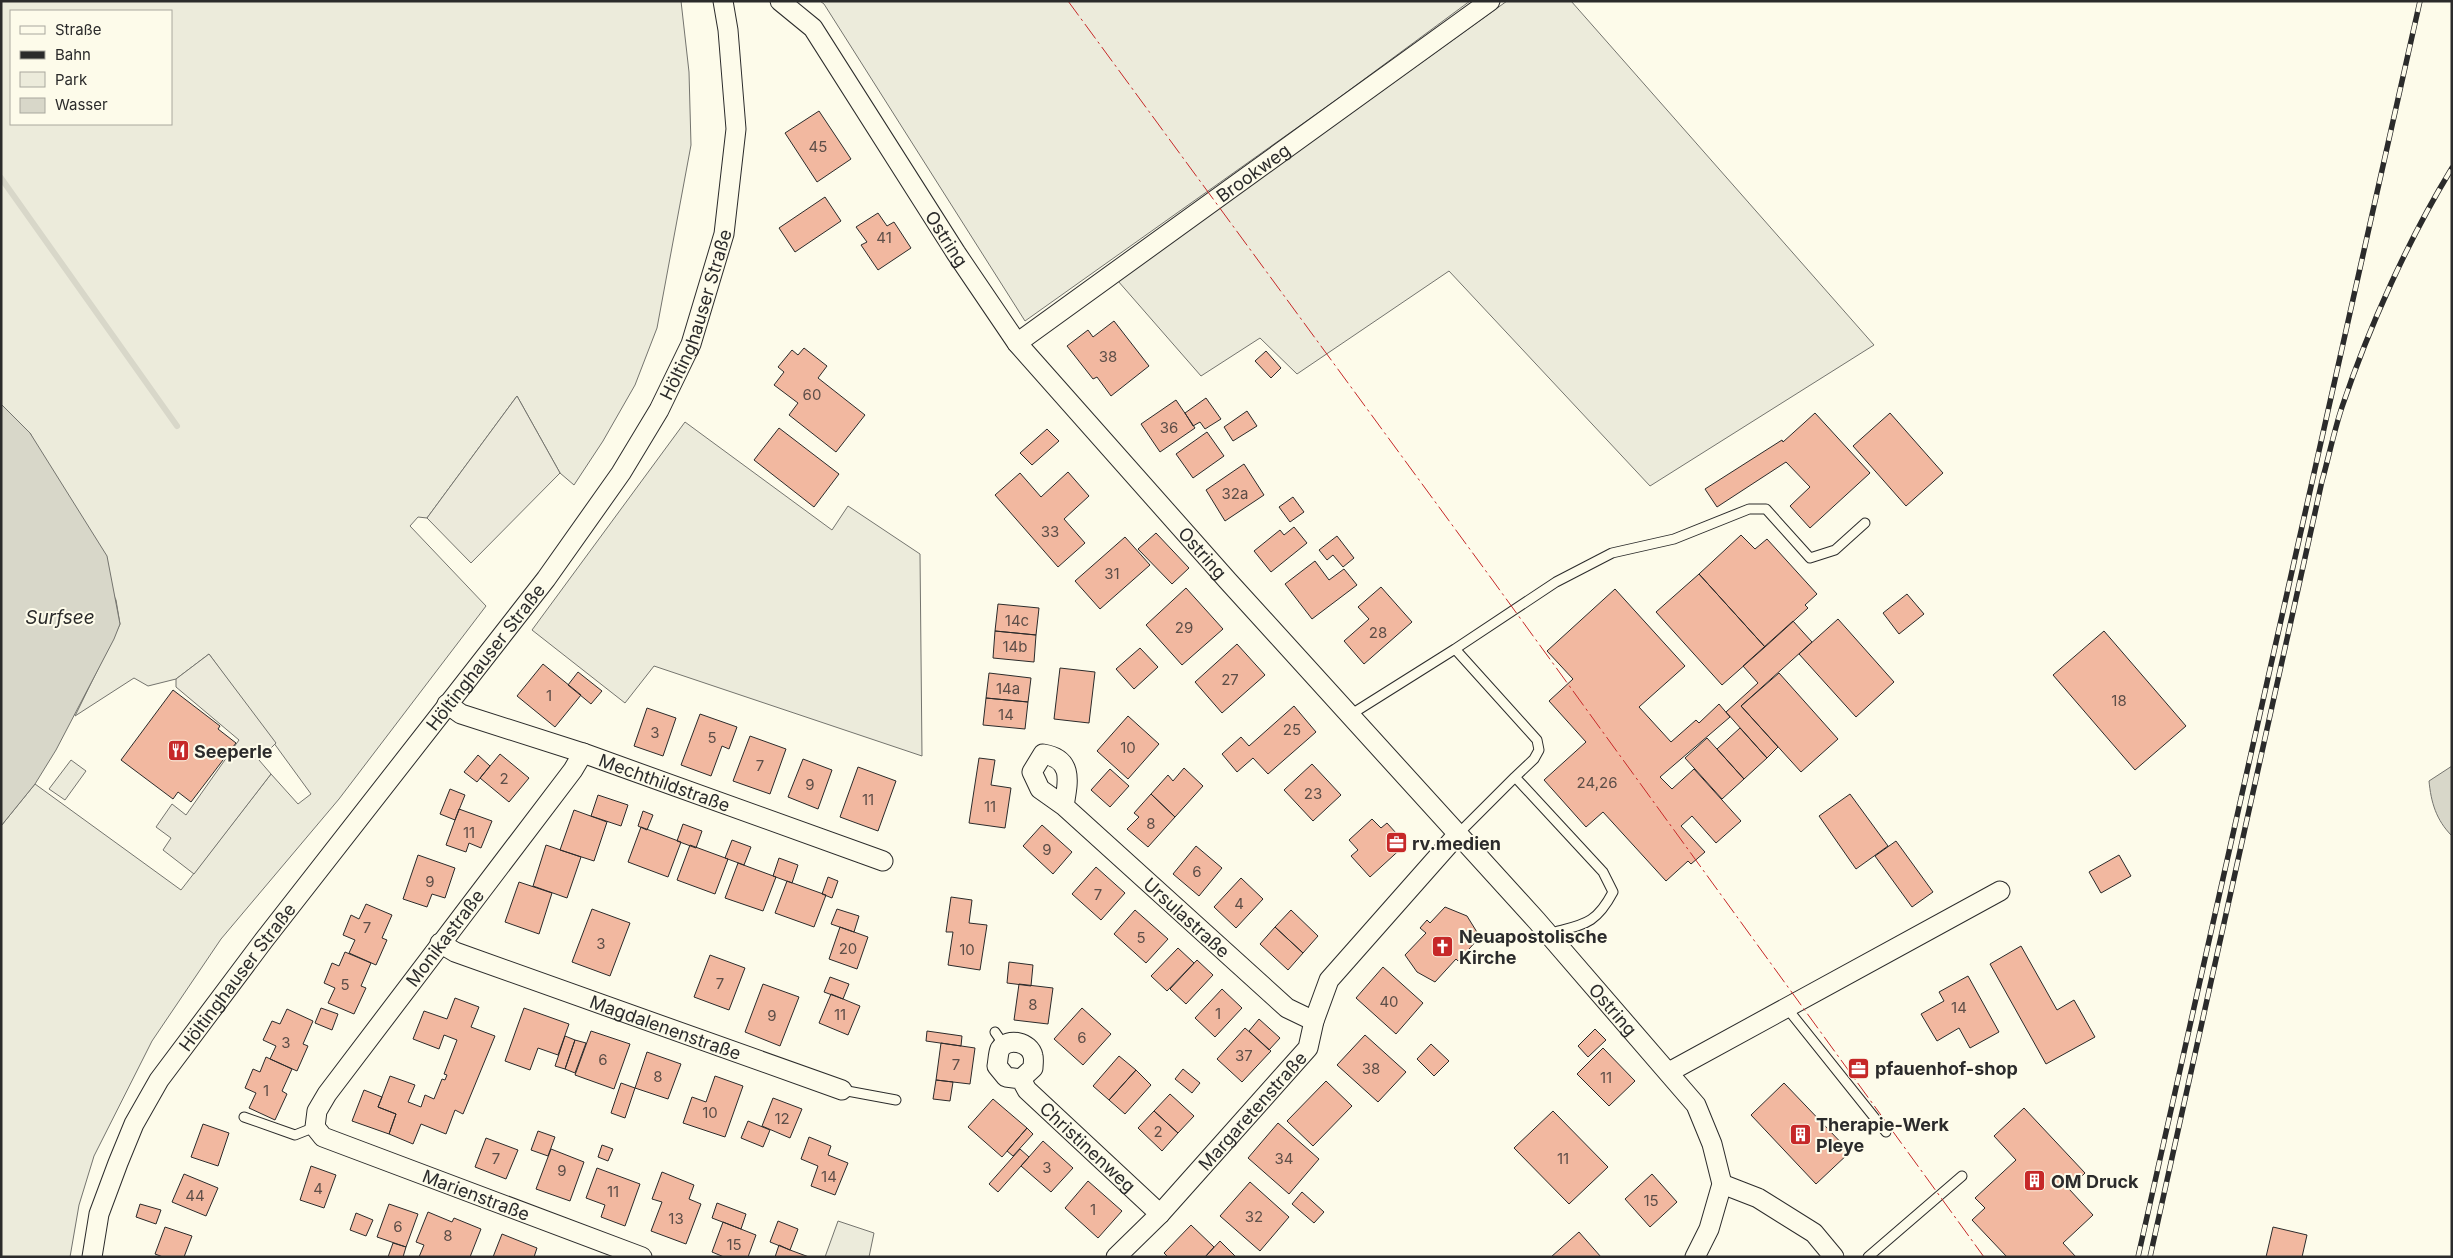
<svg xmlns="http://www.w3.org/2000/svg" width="2453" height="1258" viewBox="0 0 2453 1258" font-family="Inter,sans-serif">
<rect width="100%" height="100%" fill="#fdfbea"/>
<path fill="#ecebdb" stroke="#74746e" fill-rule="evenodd" d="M1 1H681L689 72 691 145 657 328 635 385 603 441 574 485 560 473 517 396 427 518 418 517 410 526 486 606 339 799 221 939 152 1041 94 1156 79 1205 70 1257H1V826L35 784 181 890 271 774 298 804 311 794 209 654 176 679 148 686 134 678 75 716 120 624 116 600 30 433 1 404ZM11 11H171V124H11Z
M820 1H1470L1336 100 1025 321 824 4Z
M1507 1H1571L1874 345 1650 486 1449 271 1297 374 1260 338 1201 376 1118 281Z
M685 422 832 530 848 506 920 554 922 756 654 666 625 703 532 630Z
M71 760 86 771 65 800 49 789Z
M838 1221 874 1233 869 1257H825Z"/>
<path fill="#eceadb" stroke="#74746e" d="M517 396 560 473 471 563 427 518Z
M209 654 276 743 259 760 271 774 194 874 163 850 171 838 156 827 172 804 186 815 239 740 176 687V679Z"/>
<path fill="#d8d7c9" stroke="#74746e" d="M1 404 30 433 107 556 120 624 114 639 56 750 35 784 1 826Z
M2452 766V836C2436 820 2431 802 2429 781Z"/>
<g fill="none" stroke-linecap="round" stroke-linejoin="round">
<path stroke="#d8d7c9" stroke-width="6" d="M1 178 177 426"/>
</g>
<path fill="#f2b8a0" stroke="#2b2b2b" d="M819 111 851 159 817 182 785 133Z
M825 197 841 221 795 252 779 228Z
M878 213 887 226 894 222 911 248 878 270 861 245 867 242 856 227Z
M1114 321 1149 366 1111 396 1097 377 1093 379 1067 346 1088 330 1093 337Z
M804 348 827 366 818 378 865 415 836 452 789 415 798 403 774 385 784 372 778 367 792 350 798 355Z
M1266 351 1281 368 1271 378 1255 361Z
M1206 398 1221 419 1205 429 1200 422 1193 426 1185 413Z
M1176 400 1195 428 1160 452 1141 424Z
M1247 411 1257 426 1233 441 1224 427Z
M1815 413 1870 473 1810 528 1790 506 1810 487 1786 462 1717 507 1705 489 1782 440 1783 442Z
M1890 413 1943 473 1906 506 1853 446Z
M779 428 839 474 814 507 754 460Z
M1047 429 1059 441 1032 465 1020 453Z
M1207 432 1224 456 1193 478 1176 454Z
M1244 464 1264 495 1225 521 1206 490Z
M1068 472 1089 496 1064 519 1085 543 1058 567 995 495 1020 473 1041 497Z
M1293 497 1304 512 1290 522 1279 507Z
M1294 527 1307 543 1271 572 1254 551 1280 530 1284 535Z
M1156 533 1189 568 1172 584 1138 549Z
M1741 535 1755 549 1767 539 1817 594 1805 605 1808 608 1765 647 1699 574Z
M1337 536 1354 558 1343 567 1333 555 1327 560 1319 550Z
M1125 537 1150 565 1100 609 1075 581Z
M1315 561 1329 580 1344 569 1357 585 1312 619 1285 584Z
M1699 574 1765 647 1722 685 1656 612Z
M1381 587 1412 622 1364 664 1344 641 1369 619 1358 607Z
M1186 588 1223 629 1182 665 1146 625Z
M1615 589 1685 666 1639 707 1671 742 1696 720 1699 723 1719 704 1730 717 1660 777 1672 789 1694 769 1741 821 1716 843 1692 816 1681 826 1705 852 1691 864 1688 861 1666 881 1603 812 1586 827 1544 780 1586 742 1549 701 1573 679 1547 651Z
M1907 594 1924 614 1899 634 1883 613Z
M998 604 1039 608 1036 635 995 631Z
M1838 619 1894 682 1856 717 1799 654Z
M1793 621 1812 642 1741 706 1778 747 1767 758 1726 712 1758 683 1743 666Z
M995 631 1036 635 1034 662 993 658Z
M2104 631 2186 726 2135 770 2053 675Z
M1237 644 1265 675 1222 713 1195 682Z
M1140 648 1158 667 1134 689 1116 669Z
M543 664 581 695 555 727 517 696Z
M1060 668 1095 672 1089 723 1054 719Z
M578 672 602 691 591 704 568 685Z
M989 673 1031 678 1028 702 986 698Z
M1779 673 1838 739 1801 772 1741 706Z
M173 690 220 726 218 729 236 743 191 802 178 792 173 799 121 760Z
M986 698 1028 702 1025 729 983 725Z
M1294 706 1316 732 1268 774 1253 758 1237 772 1222 754 1241 737 1249 746Z
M647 708 676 718 663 756 634 746Z
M700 714 737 727 729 749 722 746 711 776 681 765Z
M1128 716 1159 744 1128 779 1097 751Z
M1740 728 1767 758 1744 779 1717 749Z
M750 736 786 749 770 794 733 781Z
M1707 738 1744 779 1722 799 1685 758Z
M500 754 529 778 509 802 480 778Z
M478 755 490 766 477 782 464 772Z
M979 758 995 760 991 785 1011 788 1005 828 969 823Z
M803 759 832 770 818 809 788 797Z
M1312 764 1341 795 1313 821 1284 790Z
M858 767 896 781 878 831 840 817Z
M1184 768 1203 786 1175 817 1151 794 1168 775 1173 781Z
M1110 769 1129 786 1110 807 1091 790Z
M450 789 465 795 455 820 440 814Z
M1151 794 1175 817 1148 847 1127 829 1139 817 1134 813Z
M1850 794 1888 846 1856 869 1819 816Z
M598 795 628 805 621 826 591 816Z
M459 809 492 821 481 848 469 843 466 852 446 845Z
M574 810 607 822 594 861 560 850Z
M643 811 653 815 647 830 638 826Z
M1372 819 1381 828 1387 823 1406 844 1370 877 1351 856 1358 850 1349 840Z
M683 824 702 831 696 848 677 841Z
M1042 825 1072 852 1053 874 1023 846Z
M641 827 681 842 668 877 628 862Z
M732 840 751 847 744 865 725 858Z
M1896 841 1933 892 1912 907 1875 856Z
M546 845 581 857 567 898 533 886Z
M690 845 728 859 715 894 677 880Z
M1196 846 1222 868 1199 896 1173 874Z
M418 855 455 868 445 898 432 894 427 907 403 899Z
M2119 855 2131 876 2101 893 2089 872Z
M779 858 798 865 792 883 773 876Z
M738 863 776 877 763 911 725 898Z
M1096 867 1125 893 1101 920 1072 894Z
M828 877 838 881 832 898 822 894Z
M1241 878 1263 899 1236 928 1214 907Z
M787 881 826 895 814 927 775 913Z
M519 882 552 893 539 934 505 922Z
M951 897 972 900 969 923 987 925 980 970 948 965 953 932H946Z
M366 904 392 915 382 938 387 940 376 965 349 953 355 940 343 935 351 915 359 919Z
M1445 907 1467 916 1480 937 1458 961 1456 959 1435 982 1417 972 1405 955 1426 933 1420 928 1427 920 1430 923Z
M592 909 630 923 610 976 572 962Z
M837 909 859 916 854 932 831 924Z
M1135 910 1168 939 1146 963 1114 934Z
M1291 910 1318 936 1303 953 1275 927Z
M840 927 868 937 857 969 829 959Z
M1275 927 1303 953 1288 970 1260 944Z
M2021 946 2057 1010 2074 1000 2095 1037 2046 1064 1990 964Z
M1178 948 1194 963 1167 991 1151 976Z
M345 952 371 963 361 986 366 988 354 1014 328 1003 335 988 324 983 332 963 339 966Z
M710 955 745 968 729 1010 694 997Z
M1197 960 1213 975 1186 1004 1170 989Z
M1009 962 1033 965 1031 986 1007 983Z
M1383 967 1423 1003 1396 1034 1356 998Z
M1968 976 1999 1032 1970 1048 1959 1028 1937 1041 1921 1014 1944 1001 1939 992Z
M830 977 849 984 843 999 824 992Z
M763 984 799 997 780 1046 745 1032Z
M1019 984 1053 988 1048 1024 1014 1020Z
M1222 989 1242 1008 1215 1037 1195 1018Z
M831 994 860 1006 848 1035 819 1023Z
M455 998 479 1007 471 1027 495 1036 463 1114 455 1110 446 1134 421 1124 413 1144 389 1134 396 1114 378 1107 390 1076 415 1085 408 1102 421 1107 425 1095 434 1099 442 1079 445 1080 447 1075 444 1074 457 1040 444 1035 439 1049 413 1039 424 1011 447 1019Z
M321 1008 338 1014 332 1030 315 1023Z
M524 1008 569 1024 558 1055 538 1048 530 1070 505 1061Z
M1082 1008 1111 1034 1083 1065 1054 1039Z
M287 1009 313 1021 303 1044 308 1046 297 1071 270 1059 276 1046 263 1040 272 1021 280 1024Z
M1259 1019 1280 1038 1269 1050 1249 1031Z
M1245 1028 1271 1051 1242 1082 1217 1059Z
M1595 1029 1606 1040 1588 1057 1578 1046Z
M591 1031 630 1044 614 1089 575 1075Z
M927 1031 962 1036 961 1046 926 1041Z
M1365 1035 1406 1072 1378 1102 1337 1065Z
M565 1036 575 1040 565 1069 555 1066Z
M575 1040 586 1043 575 1073 565 1069Z
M941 1043 975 1048 970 1084 936 1080Z
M1431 1044 1449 1061 1434 1076 1417 1059Z
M1603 1048 1635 1081 1609 1106 1577 1074Z
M647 1052 681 1064 668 1099 635 1088Z
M1119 1056 1136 1070 1109 1100 1093 1086Z
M266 1057 292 1069 282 1091 287 1094 275 1120 249 1108 256 1093 245 1088 253 1069 260 1072Z
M1183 1069 1200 1083 1192 1093 1175 1079Z
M1136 1070 1151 1085 1125 1114 1109 1100Z
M715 1076 743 1086 725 1137 683 1123 692 1097 706 1102Z
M936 1080 953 1082 950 1101 933 1099Z
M1326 1081 1352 1106 1313 1146 1287 1121Z
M621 1083 635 1088 625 1118 611 1113Z
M1784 1083 1850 1152 1816 1184 1751 1115Z
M364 1090 382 1097 378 1107 396 1114 389 1134 352 1121Z
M1170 1094 1194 1116 1178 1133 1154 1111Z
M773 1098 802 1109 790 1138 762 1126Z
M993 1099 1027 1128 1002 1157 968 1127Z
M2024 1108 2085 1173 2069 1189 2093 1215 2063 1243 2076 1257H2007L1972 1220 1985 1208 1975 1198 2016 1160 1994 1136Z
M1154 1111 1178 1133 1162 1151 1138 1128Z
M1553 1111 1608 1167 1569 1204 1514 1148Z
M748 1121 770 1130 763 1147 741 1138Z
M1278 1123 1319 1159 1289 1194 1248 1158Z
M203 1124 229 1133 218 1166 191 1157Z
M1027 1128 1033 1134 1013 1156 1007 1151Z
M538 1131 555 1137 548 1156 531 1150Z
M809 1137 831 1146 828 1155 848 1163 835 1195 811 1186 818 1166 801 1159Z
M486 1138 518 1150 506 1179 475 1167Z
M1043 1141 1073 1168 1051 1192 1021 1166Z
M602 1145 613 1149 608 1161 598 1157Z
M551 1149 584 1162 570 1201 536 1189Z
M1020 1149 1029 1157 998 1192 989 1184Z
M311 1166 336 1175 324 1208 300 1200Z
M597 1168 640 1184 625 1226 601 1217 605 1205 586 1198Z
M662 1172 694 1185 689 1199 701 1204 686 1244 651 1231 662 1202 652 1199Z
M184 1174 218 1188 206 1216 172 1202Z
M1652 1174 1677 1202 1650 1227 1625 1199Z
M1088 1181 1122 1211 1098 1238 1065 1208Z
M1250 1182 1289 1217 1260 1251 1220 1216Z
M1302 1192 1324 1212 1314 1223 1292 1204Z
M717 1203 746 1214 741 1229 712 1218Z
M140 1204 161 1210 156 1224 136 1217Z
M389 1204 418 1214 406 1247 377 1237Z
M428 1212 452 1222 454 1218 481 1229 470 1257H419L424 1245 416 1242Z
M356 1213 373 1220 366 1236 350 1230Z
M778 1221 798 1229 790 1250 770 1242Z
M723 1222 756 1235 748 1257H724L712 1252Z
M1191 1225 1214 1247 1205 1257H1168L1164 1253Z
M165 1227 192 1236 184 1257H163L155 1254Z
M2273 1227 2307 1235 2302 1257H2266Z
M1579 1232 1601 1257H1551Z
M502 1234 537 1248 534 1257H493Z
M1220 1241 1236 1257H1205Z
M393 1243 406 1247 403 1257H388Z
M779 1245 790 1250 809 1257H775Z"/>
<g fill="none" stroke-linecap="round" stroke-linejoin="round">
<defs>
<path id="service" d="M1455 649 1556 582 1612 553 1674 539 1749 509H1766L1810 558 1835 550 1865 523
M1350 715 1455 649 1537 740 1539 750 1534 759 1515 777
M1458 834 1515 777 1603 872 1613 892C1595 926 1583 924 1548 934
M1786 1007 1886 1132
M995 1032 1004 1045
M842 1090 896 1100
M244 1117 295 1135 315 1127
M1868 1257 1962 1176"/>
<g id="minor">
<path id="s1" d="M780 1 813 28 956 253 1017 343 1228 581 1537 921 1696 1105 1712 1144 1722 1184 1709 1229 1695 1257"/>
<path id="s2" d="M1017 343 1490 1"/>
<path id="s3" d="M447 704 461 714 583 753 883 861"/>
<path id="s4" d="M583 753 573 770 327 1094 317 1111 315 1127 323 1137 642 1257"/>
<path id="s5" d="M1064 806C1068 782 1074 759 1043 754L1032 772 1040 789 1064 806 1287 1008 1314 1021"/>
<path id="s6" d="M440 943 455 952 842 1090"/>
<path d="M1669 1072 2000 891"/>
<path id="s7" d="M1021 1079 1033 1068C1033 1065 1034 1059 1033 1056 1030 1042 1008 1037 1000 1049 998 1054 998 1061 997 1066L1006 1077 1021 1079 1027 1090 1160 1214"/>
<path d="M1722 1184 1758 1198 1814 1233 1834 1257"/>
<path id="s8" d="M92 1257 99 1214 118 1163 134 1124 159 1080 264 940 546 579 621 473 659 410 691 344 724 234 736 129 728 30 723 1"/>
<path id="s9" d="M1116 1257 1160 1214 1308 1048 1314 1021 1329 980 1458 834"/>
</g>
</defs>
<use href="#service" stroke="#2b2b2b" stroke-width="11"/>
<use href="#minor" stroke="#2b2b2b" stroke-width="21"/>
<use href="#service" stroke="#fdfbea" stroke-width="9"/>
<use href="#minor" stroke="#fdfbea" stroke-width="19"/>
<defs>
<path id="rail" d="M2138 1257 2420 1
M2150 1257 2322 481C2329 456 2334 431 2342 407 2369 327 2408 240 2452 168"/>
</defs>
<use href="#rail" stroke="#2b2b2b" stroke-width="5.5"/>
<use href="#rail" stroke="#fdfbea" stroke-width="4" stroke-dasharray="11" stroke-linecap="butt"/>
<path stroke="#c62828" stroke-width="1" stroke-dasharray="18 4 2.5 4" stroke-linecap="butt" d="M1068 1 1491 578 1984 1257"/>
</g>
<defs>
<symbol id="restaurant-square" viewBox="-11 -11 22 22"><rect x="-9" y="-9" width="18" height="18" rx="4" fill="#c62828" stroke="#fdfbea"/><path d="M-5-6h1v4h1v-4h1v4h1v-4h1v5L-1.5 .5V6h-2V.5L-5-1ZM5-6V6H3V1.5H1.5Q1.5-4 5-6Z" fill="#fff"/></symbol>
<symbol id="office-square" viewBox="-11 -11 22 22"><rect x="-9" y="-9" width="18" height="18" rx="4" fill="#c62828" stroke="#fdfbea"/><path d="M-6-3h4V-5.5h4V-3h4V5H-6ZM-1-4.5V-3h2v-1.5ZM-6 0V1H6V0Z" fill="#fff"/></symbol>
<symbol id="church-square" viewBox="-11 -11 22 22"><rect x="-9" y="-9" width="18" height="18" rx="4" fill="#c62828" stroke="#fdfbea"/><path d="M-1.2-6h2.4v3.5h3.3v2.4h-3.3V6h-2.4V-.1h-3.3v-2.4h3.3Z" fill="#fff"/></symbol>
<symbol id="building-square" viewBox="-11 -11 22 22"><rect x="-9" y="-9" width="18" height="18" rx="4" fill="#c62828" stroke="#fdfbea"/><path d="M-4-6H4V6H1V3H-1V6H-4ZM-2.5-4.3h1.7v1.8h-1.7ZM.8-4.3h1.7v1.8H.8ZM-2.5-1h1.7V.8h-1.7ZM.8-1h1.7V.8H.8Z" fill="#fff"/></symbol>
</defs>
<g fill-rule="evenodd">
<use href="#restaurant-square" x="166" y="738" width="25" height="25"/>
<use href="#office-square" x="1384" y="830" width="25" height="25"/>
<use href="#church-square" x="1430" y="934" width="25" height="25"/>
<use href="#office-square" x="1846" y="1056" width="25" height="25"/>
<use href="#building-square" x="1788" y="1122" width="25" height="25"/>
<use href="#building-square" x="2022" y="1168" width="25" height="25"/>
</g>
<g text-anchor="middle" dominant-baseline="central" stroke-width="4" stroke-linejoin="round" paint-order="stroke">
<g font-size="15" fill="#5d4e48">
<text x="818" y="146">45</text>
<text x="884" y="237">41</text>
<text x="1108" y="356">38</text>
<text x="812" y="394">60</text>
<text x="1169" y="427">36</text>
<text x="1235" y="493">32a</text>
<text x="1050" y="531">33</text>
<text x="1112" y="573">31</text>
<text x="1017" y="620">14c</text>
<text x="1184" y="627">29</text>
<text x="1378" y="632">28</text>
<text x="1015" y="646">14b</text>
<text x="1230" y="679">27</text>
<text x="1008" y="688">14a</text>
<text x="549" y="695">1</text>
<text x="2119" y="700">18</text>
<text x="1006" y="714">14</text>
<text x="1292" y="729">25</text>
<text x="655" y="732">3</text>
<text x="712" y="737">5</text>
<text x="1128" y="747">10</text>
<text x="760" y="765">7</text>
<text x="504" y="778">2</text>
<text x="1597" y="782">24,26</text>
<text x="810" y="784">9</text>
<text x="1313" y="793">23</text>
<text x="868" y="799">11</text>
<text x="990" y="806">11</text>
<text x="1151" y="823">8</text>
<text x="469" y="832">11</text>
<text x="1047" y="849">9</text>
<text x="1197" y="871">6</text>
<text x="430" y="881">9</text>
<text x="1098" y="894">7</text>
<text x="1239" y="903">4</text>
<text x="367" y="927">7</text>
<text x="1141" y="937">5</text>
<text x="601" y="943">3</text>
<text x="848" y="948">20</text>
<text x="967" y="949">10</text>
<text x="720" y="983">7</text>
<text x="345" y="984">5</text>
<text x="1389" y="1001">40</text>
<text x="1033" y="1004">8</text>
<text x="1959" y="1007">14</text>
<text x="1218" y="1013">1</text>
<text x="840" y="1014">11</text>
<text x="772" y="1015">9</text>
<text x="1082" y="1037">6</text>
<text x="286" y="1042">3</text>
<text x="1244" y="1055">37</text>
<text x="603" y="1059">6</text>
<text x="956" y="1064">7</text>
<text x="1371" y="1068">38</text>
<text x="658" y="1076">8</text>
<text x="1606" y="1077">11</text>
<text x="266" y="1090">1</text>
<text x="710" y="1112">10</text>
<text x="782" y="1118">12</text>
<text x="1158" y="1131">2</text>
<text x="496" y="1158">7</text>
<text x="1284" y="1158">34</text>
<text x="1563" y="1158">11</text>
<text x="1047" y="1167">3</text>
<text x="562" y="1170">9</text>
<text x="829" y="1176">14</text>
<text x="318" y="1188">4</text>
<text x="613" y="1191">11</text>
<text x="195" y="1195">44</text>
<text x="1651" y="1200">15</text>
<text x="1093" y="1209">1</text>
<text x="1254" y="1216">32</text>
<text x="676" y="1218">13</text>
<text x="398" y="1226">6</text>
<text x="448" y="1235">8</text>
<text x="734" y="1244">15</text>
</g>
<g font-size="18" fill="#2b2b2b" stroke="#fdfbea">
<text stroke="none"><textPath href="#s2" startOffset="291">Brookweg</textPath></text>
<text stroke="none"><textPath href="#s1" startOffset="292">Ostring</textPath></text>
<text stroke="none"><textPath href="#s8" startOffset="1130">Höltinghauser Straße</textPath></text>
<text stroke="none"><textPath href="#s1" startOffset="698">Ostring</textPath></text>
<text stroke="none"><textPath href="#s8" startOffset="725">Höltinghauser Straße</textPath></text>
<text stroke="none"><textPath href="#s3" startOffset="232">Mechthildstraße</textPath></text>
<text stroke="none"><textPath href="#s5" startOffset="301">Ursulastraße</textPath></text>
<text transform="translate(445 938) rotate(-53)">Monikastraße</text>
<text stroke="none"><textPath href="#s8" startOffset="320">Höltinghauser Straße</textPath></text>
<text stroke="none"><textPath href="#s1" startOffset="1312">Ostring</textPath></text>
<text stroke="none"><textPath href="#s6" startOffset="241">Magdalenenstraße</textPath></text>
<text stroke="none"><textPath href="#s9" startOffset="200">Margaretenstraße</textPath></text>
<text stroke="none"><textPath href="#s7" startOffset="212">Christinenweg</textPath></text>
<text stroke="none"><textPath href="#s4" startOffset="639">Marienstraße</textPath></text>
</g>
<g font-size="18" font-weight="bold" fill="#2b2b2b" stroke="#fdfbea" text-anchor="start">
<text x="194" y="751">Seeperle</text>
<text x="1412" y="843">rv.medien</text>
<text x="1459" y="936">Neuapostolische<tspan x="1459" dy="21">Kirche</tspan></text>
<text x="1875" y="1068">pfauenhof-shop</text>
<text x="1816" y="1124">Therapie-Werk<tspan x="1816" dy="21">Pleye</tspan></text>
<text x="2051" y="1181">OM Druck</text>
</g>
<g font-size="19" font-style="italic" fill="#2b2b2b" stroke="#fdfbea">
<text x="60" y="617">Surfsee</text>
</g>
</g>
<rect width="2453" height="1258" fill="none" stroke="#2b2b2b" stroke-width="5"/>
<rect x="10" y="10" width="162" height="115" fill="#fdfbea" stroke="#a9a89e"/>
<rect x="20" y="26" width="25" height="8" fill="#fdfbea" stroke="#a9a89e"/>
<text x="55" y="35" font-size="15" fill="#2b2b2b">Straße</text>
<rect x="20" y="51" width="25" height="8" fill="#2b2b2b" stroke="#a9a89e"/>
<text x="55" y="60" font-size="15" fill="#2b2b2b">Bahn</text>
<rect x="20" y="72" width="25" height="15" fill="#ecebdb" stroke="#a9a89e"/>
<text x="55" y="85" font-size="15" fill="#2b2b2b">Park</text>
<rect x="20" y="98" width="25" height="15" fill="#d8d7c9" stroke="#a9a89e"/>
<text x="55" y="110" font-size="15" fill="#2b2b2b">Wasser</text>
</svg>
